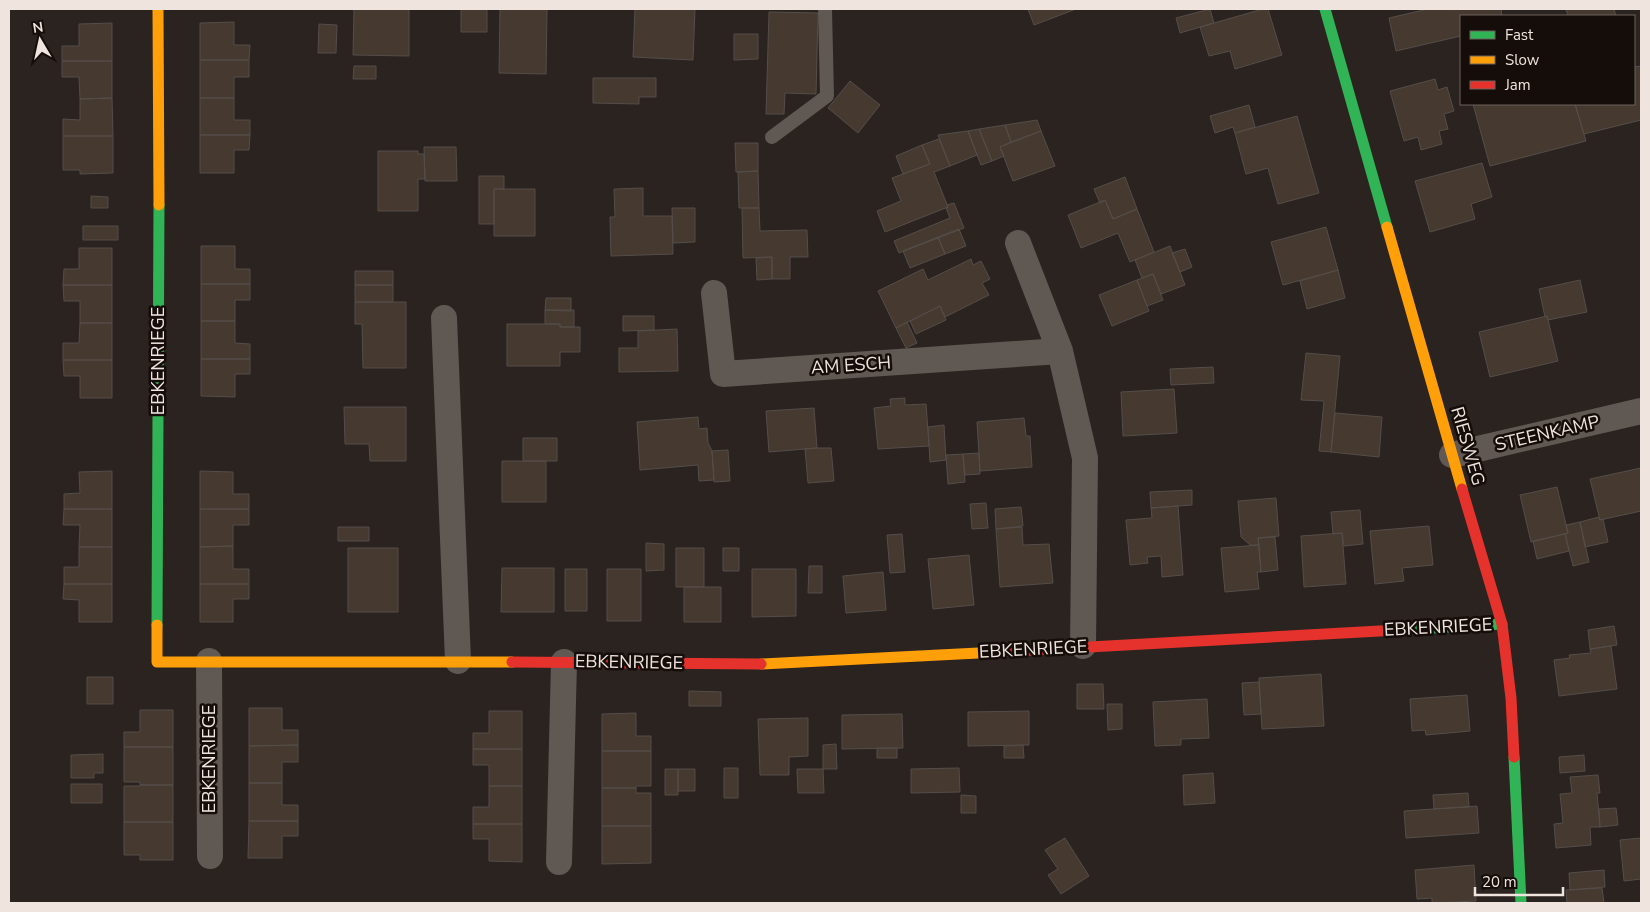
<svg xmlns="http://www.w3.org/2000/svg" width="1650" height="912" viewBox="0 0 1650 912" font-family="'Nunito Sans',sans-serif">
<rect width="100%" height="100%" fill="#2b231f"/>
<path fill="#463a30" stroke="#544d49" d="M354 9H409V56L353 55Z
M461 9H487V32H461Z
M500 9H547L546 74 499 73Z
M635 9H695L693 60 633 57Z
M1028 9H1076L1034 25Z
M1210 9 1214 23 1180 33 1176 18Z
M1263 9H1268L1282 55 1235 69 1230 51 1209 56 1200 27Z
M1428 9H1451L1452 10 1460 9H1501L1502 16H1461V36L1396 51 1389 18Z
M1566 9H1614L1616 16H1568Z
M769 12 818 13 816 94 785 93 784 114H766Z
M234 22V45H250L249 60H200V23Z
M112 23V61H62V46H79V24Z
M319 24 337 25 336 53H318Z
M734 34H758V59L734 60Z
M200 60H249V77H234V98H200Z
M62 61H112V98L80 99 79 77H62Z
M354 66H376V79H353Z
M1641 66V120L1584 134 1575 104H1634V67Z
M593 78H656V97H639V104L593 103Z
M1435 79 1438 90 1447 87 1454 111 1444 114 1448 129 1439 131 1442 144 1421 150 1418 137 1404 141 1390 91Z
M850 81 880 105 858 133 828 108Z
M112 98 113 136H63V119L80 120V99Z
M200 98H234V120H250V135H200Z
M1473 104H1575L1586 141 1490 166Z
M1249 105 1255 127 1235 133 1233 127 1215 133 1210 116Z
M1297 116 1319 193 1278 204 1268 168 1246 174 1235 133Z
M1037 120 1041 131 1011 142 1005 125Z
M1005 125 1011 142 1000 147 1004 156 992 161 979 129Z
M979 129 992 161 981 165 968 131Z
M968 131 977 155 950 166 938 135Z
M1041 131 1055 166 1013 181 1000 147Z
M200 135H250L249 150H234V173H200Z
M63 136H113V173L80 174V170H63Z
M939 139 950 166 934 172 948 207 885 232 877 211 901 201 892 178 930 164 922 145Z
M735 143H758V171L736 172Z
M922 145 930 164 903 174 896 156Z
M424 147H456L457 181H425Z
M378 151H418V154H424L425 179H418V211H378Z
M1482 163 1492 197 1471 204 1475 219 1430 232 1415 181Z
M758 171 759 208H739L738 172Z
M479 176H504V189H494V224H479Z
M1125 177 1137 209 1113 219 1105 200 1100 203 1094 189Z
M643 188V216H672L673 254 611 256 610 217H615L614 189Z
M494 189H535V236H494Z
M91 196 108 197V208H91Z
M1105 200 1113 219 1137 209 1154 252 1130 262 1118 233 1081 248 1068 215Z
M954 203 964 228 899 253 894 241 950 218 946 208 948 207 947 205Z
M672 208H695V242L673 243Z
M742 208H759L760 231 807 230 808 257H790V279H772V257L743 258Z
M83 226H118V240H83Z
M1326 227 1338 270 1283 285 1271 242Z
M959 229 966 246 945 254 938 237Z
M938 237 945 254 910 268 903 251Z
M201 246H235V269H250V284H201Z
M1170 246 1185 285 1161 294 1153 274 1142 278 1135 260Z
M79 248H112V285H63L64 269H79Z
M1185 249 1192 267 1180 272 1172 253Z
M772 257V279L757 280 756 258Z
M971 259 973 265 981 261 990 279 982 283 989 295 945 317 940 306 896 328 878 291 923 269 928 280Z
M1338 270 1345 298 1307 309 1300 281Z
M355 271H393V285H355Z
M1153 274 1163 300 1147 306 1137 280Z
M1137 280 1149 311 1112 326 1099 295Z
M1580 280 1587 312 1548 320 1547 316 1545 317 1539 289Z
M201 284H250V300H235V321H201Z
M63 285H112V323H80V301H64Z
M355 285H393V302H355Z
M546 298H571V311L545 310Z
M355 302H406V368H363L362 324H355Z
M940 306 946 320 916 334 910 321Z
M545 310H574V327H560V324H545Z
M623 316H654V330L623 331Z
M1547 316 1558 361 1490 377 1479 332Z
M201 321H235V343L250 344V359H201Z
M907 322 917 343 906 348 896 328Z
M80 323H112V360H63V343H79Z
M507 324H560V327H580V352H560V366H507Z
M677 329 678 371 619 372V348H638V331Z
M1306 353 1340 356 1331 452 1319 451 1324 401 1301 400Z
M201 359H250V374H235V397L201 396Z
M63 360H112V398H80V376H64Z
M1213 367 1214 383 1171 385 1170 369Z
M1174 389 1177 433 1123 436 1121 392Z
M905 398V405L926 404 929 446 878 449 874 408 891 406 890 399Z
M344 407H406V461H370L369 444H345Z
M814 408 817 448 769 452 766 411Z
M1335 413 1382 417 1379 457 1331 452Z
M698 417 699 429 707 428 708 443 712 451 714 480 699 481 698 465 640 470 637 422Z
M1024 418 1026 436H1030L1032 467 980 471 977 422Z
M944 425 946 460 930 462 928 427Z
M523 438H557V461H523Z
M817 448H831L834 481 808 483 805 449Z
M728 450 730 481 714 482 712 451Z
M979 453 980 474 965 475 963 454Z
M963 454 965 482 948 484 946 455Z
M502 461H546V502H502Z
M1641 468V511L1600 520 1590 479Z
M112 471V509H64V494L80 493 79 472Z
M200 471 233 472V494H249V509H200Z
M1557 487 1568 533 1531 542 1520 495Z
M1192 490V505L1151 508 1150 492Z
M1276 498 1279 536 1258 538 1259 545H1250L1241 537 1238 501Z
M986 503 988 528 972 529 970 504Z
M1178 506 1183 575 1162 577 1161 556 1147 557 1148 563 1130 565 1126 520 1152 518 1151 508Z
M1021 507 1023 526 996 529 995 509Z
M64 509H112V547H79L80 525H63Z
M200 509H249V525H233V546L200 547Z
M1360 510 1363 544 1344 546 1342 533 1333 534 1331 512Z
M1599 517 1600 520 1603 519 1608 542 1585 547 1580 522Z
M1580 522 1589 562 1573 566 1565 534 1568 533 1566 525Z
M1429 526 1433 565 1402 568 1404 581 1375 584 1370 531Z
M338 527H369V541H338Z
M1022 527 1023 545 1049 544 1053 583 1000 587 996 529Z
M1342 533 1346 584 1304 587 1301 536Z
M902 534 905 572 890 573 887 535Z
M1565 534 1569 551 1537 559 1533 541Z
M1275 537 1278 570 1261 572 1258 538Z
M646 543 664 544V570L646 571Z
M1259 545 1261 572H1257L1259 589 1225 592 1221 548Z
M233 546V569H249V584H200V547Z
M79 547H112V584H64V567H79Z
M348 548H398V612H348Z
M676 548H704V587H676Z
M723 548H739V571H723Z
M969 555 974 605 933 609 928 559Z
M809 566H822V593H808Z
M502 568H554V612H501Z
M565 569H587V611H565Z
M607 569H641V621H607Z
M752 569H796V616L752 617Z
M883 572 886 610 846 613 843 576Z
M64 584H112V622H79V600L63 599Z
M200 584H249V599H233V622H200Z
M684 587H721V622H684Z
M1614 626 1617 645 1590 649 1588 630Z
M1611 646 1617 689 1559 696 1554 660 1570 658 1569 655 1591 653 1590 649Z
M1321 674 1324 726 1262 729 1259 678Z
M87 677H113V704H87Z
M1259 682 1261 714 1244 715 1242 683Z
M1077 684H1103L1104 709H1077Z
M689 691 721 692V706H689Z
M1467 695 1470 731 1426 735 1425 730 1412 731 1410 699Z
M1207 699 1209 738 1181 739V745L1155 746 1153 702Z
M1107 704H1122V729L1108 730Z
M249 708H282V730H298V745L249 746Z
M140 710H173V747H124V732H140Z
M489 711H522V749H473V733H489Z
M1029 711V745L968 746V712Z
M636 713V736H651V751H602V714Z
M902 714 903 748 842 749V715Z
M808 718V756L789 757V775H760L758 719Z
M836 744 837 769H823V745Z
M298 745V762H282V783H249V746Z
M1023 745 1024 758H1004V746Z
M124 747H173V785H140V782H124Z
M877 748H897V758H877Z
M473 749H522V786H489V765H473Z
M602 751H651V786H636V788H602Z
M103 754V773H94V778H71V755Z
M1584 755 1585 771 1560 773 1559 757Z
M724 768H738V798H724Z
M959 768 960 792 911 793V769Z
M665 769H678V795H665Z
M678 769H695V791H678Z
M797 769H823L824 793H798Z
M1213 773 1215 803 1184 805 1183 775Z
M1598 775 1600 793H1597L1600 827H1590L1591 845 1556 848 1554 824 1563 823 1560 794 1572 793 1570 777Z
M249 783H282V805H298V821H249Z
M71 784H102V803H71Z
M140 785H173V822H124V786H140Z
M489 786H522V824H473V807H489Z
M602 788H636V793H651V826H602Z
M1468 793 1469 807 1434 809 1433 795Z
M961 795 976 796V813H961Z
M1477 806 1479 833 1406 838 1404 811Z
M1616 808 1618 825 1600 827 1599 809Z
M249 821H298V836H282V858H248Z
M124 822H173V860H140V855H124Z
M473 824H522V862L489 861V839H473Z
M602 826H651V863L602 864Z
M1065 838 1089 876 1061 894 1048 875 1058 869 1045 850Z
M1641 838V879L1624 881 1620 840Z
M1474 865 1476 901 1432 903V898L1417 899 1415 870Z
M1604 870 1605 887 1570 890 1569 873Z
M1602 888 1604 903H1567L1566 890Z"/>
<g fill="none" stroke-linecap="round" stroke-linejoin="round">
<path stroke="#5f5853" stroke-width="14" d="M772 137 827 96 825 9"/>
<path stroke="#5f5853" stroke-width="26" d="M1018 243 1060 351 1085 458 1083 646
M714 293 723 374 1060 351
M444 318 458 661
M1452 455 1641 411
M209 661 210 856
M559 862 564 662"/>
<path stroke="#30b455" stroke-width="11" d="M1325 9 1387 227
M157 625 159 205
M1398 630 1502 624
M1514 757 1521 903"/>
<path stroke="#ff9f0a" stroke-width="11" d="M158 9 159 205
M1387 227 1462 489
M157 625V662H512
M761 664 998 652"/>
<path stroke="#e5322d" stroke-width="11" d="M1462 489 1502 624 1511 698 1514 757
M998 652 1398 630
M512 662 761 664"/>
</g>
<g text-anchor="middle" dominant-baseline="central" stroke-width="5" stroke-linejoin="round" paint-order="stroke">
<g font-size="18" fill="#f0e4df" stroke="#140d09">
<text transform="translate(158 361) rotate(-90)">EBKENRIEGE</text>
<text transform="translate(851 365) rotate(-4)">AM ESCH</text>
<text transform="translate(1547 433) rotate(-13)">STEENKAMP</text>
<text transform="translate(1468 446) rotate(74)">RIESWEG</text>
<text transform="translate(1438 627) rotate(-3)">EBKENRIEGE</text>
<text transform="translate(1033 649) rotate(-3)">EBKENRIEGE</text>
<text transform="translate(629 662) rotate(1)">EBKENRIEGE</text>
<text transform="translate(209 759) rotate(-90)">EBKENRIEGE</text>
</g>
</g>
<rect width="1650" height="912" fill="none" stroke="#f0e4df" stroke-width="20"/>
<rect x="1460" y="15" width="175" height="90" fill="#140d09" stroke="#6c635f"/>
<rect x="1470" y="31" width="25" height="8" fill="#30b455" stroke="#6c635f"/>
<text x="1505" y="40" font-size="15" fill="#f0e4df">Fast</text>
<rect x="1470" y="56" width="25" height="8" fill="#ff9f0a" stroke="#6c635f"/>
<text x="1505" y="65" font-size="15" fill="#f0e4df">Slow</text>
<rect x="1470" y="81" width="25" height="8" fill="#e5322d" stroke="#6c635f"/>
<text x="1505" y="90" font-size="15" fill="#f0e4df">Jam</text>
<g transform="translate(40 40) rotate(351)" stroke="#140d09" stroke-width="4" paint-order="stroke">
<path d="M0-4L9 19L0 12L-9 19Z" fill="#f0e4df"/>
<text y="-8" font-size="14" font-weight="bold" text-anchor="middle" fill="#f0e4df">N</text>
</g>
<path d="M1475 887v8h88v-8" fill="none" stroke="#f0e4df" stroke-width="2.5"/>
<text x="1482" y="887" font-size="15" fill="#f0e4df" stroke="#140d09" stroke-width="4" paint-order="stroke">20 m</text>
</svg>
